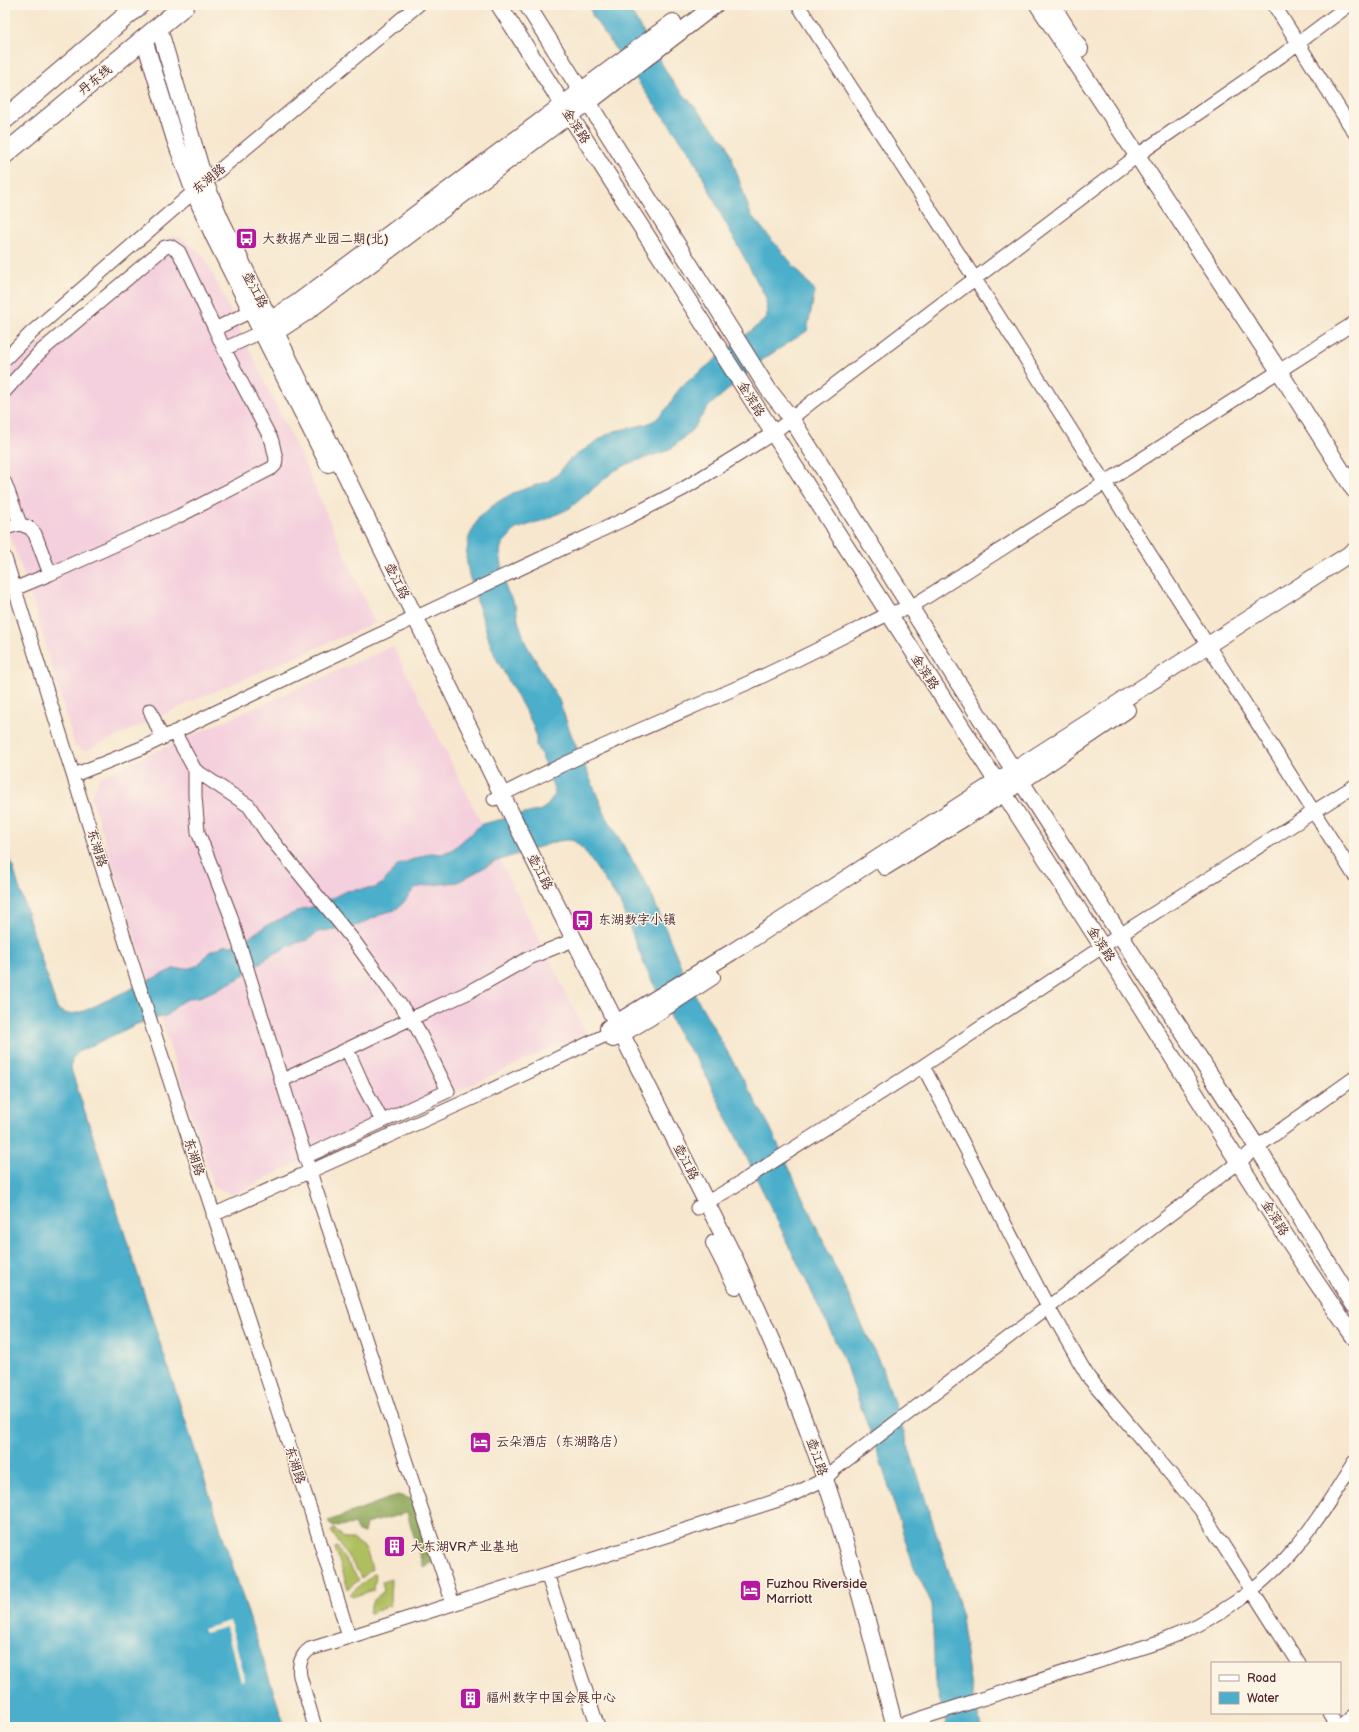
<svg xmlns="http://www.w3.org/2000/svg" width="1359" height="1732" viewBox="0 0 1359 1732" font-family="'Balsamiq Sans','LXGW WenKai TC',sans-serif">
<rect width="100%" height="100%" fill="#fcf5e5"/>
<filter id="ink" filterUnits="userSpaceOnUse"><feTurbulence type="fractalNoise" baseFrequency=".025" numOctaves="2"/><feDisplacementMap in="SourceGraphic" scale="8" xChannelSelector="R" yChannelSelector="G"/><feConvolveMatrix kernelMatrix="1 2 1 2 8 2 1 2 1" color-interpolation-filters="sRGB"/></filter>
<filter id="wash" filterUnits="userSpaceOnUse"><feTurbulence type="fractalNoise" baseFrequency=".012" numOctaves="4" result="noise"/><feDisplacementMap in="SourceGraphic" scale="16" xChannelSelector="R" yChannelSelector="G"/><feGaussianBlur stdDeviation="0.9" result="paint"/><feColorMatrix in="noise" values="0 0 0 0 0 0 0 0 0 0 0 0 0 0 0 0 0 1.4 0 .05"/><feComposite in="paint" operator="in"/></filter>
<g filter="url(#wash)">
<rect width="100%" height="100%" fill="#f7e7ce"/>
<path fill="#f4cfdd" d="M171 237H179L185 241 205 258 305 465 375 623 204 696 85 751 75 746 30 592 5 523V377L29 352Z
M393 646 586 1033 282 1170 234 1195 214 1187 91 796 101 776Z"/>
<path fill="#afbf61" stroke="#7c6f46" d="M335 1529 345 1539H353L366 1549 372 1569 362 1578 331 1531Z
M337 1547 359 1580 348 1589 335 1548Z
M375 1573 376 1574 374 1590 352 1597 350 1594Z
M391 1579 390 1605 371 1613 369 1612 373 1600 384 1591 382 1582Z"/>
<path fill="#8ba657" stroke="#6a6241" d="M398 1495 415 1500 435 1561 423 1567 407 1513 366 1524 364 1533 358 1532 354 1524 333 1527 328 1521Z"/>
<path fill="#4bafcb" stroke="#4a677b" d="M589 5H627L672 81 727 144 751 215 815 291 807 331 765 358 708 407 692 430 673 447 664 452 630 463 614 471 570 508 547 519 516 529 502 544 500 551 501 559 506 589 516 607 518 620 526 644 559 700 571 734 605 814 650 891 687 981 769 1125 884 1372 959 1603 971 1689 981 1727H947L935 1682 932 1604 913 1565 880 1459 842 1355 744 1152 700 1064 680 1037 646 969 620 903 584 850 574 841 569 840 558 841 494 862 458 882 430 885 415 888 403 903 395 910 384 913 359 925 318 932 307 940 293 944 268 957 238 979 207 994 199 997 190 998 178 1004 168 1015 137 1024 78 1052 72 1059 71 1069 285 1727H5V842L57 1009C67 1016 73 1014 84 1011L173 969 190 968 199 965 209 952 226 945 231 946 243 941 269 924 303 909 309 908 330 899 346 891 375 888 383 883 398 865 430 853 442 854 453 849 482 824 541 810 548 805 554 796V789L542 756 536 746V735L532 723 497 660 490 643 469 575 466 557 469 537 479 517 496 503 513 493 548 481 558 474 569 460 603 437 615 431 647 424 655 420 669 406 674 396 681 387 767 318 766 298 724 220 692 155 653 103 593 17Z"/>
<path fill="#f7e7ce" d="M230 1621 245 1679 241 1681 226 1627 205 1633 203 1629Z"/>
</g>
<g filter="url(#ink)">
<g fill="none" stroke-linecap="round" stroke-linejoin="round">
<defs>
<path id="minor" d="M798 5 975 279 1354 875
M1274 5 1354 132
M251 311 215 329 224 349 261 332
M5 359 30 334 205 182 418 5
M5 391 40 352 165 247 170 246 179 252 215 329
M5 483 20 524 5 528
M20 524 30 528 35 534 50 574 179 516 272 468 275 465 276 459 272 441 224 349
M5 558 151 1023 312 1515 349 1637 310 1649C301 1655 298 1666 300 1676L315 1727
M14 589 50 574
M150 710 162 738
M174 732 195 770V796L198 832 230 914 313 1181 453 1604
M195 770 249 806 268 835 354 941 417 1028 448 1091 305 1157
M74 775 144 747 253 694 627 518 683 489 772 434 813 401 1145 150 1281 56 1349 5
M494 799C577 755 664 720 750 682 796 661 842 637 888 614L911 607 1354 323
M347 1049 363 1085 382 1121
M923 1066 1048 1307 1080 1363 1089 1378 1109 1401 1200 1509 1298 1663
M281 1081 410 1019 465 994 529 958 566 943
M697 1208 730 1189 923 1066 1120 935 1354 786
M213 1215 491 1090 610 1033
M547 1574 598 1727
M349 1637 788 1497 825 1479 836 1468 1239 1162 1257 1147 1354 1078
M1330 1713 1339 1727
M894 1727 1159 1642C1213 1622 1263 1588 1299 1543 1320 1518 1337 1489 1354 1462
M1339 1727 1354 1714"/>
<path id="major" d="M499 5C698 318 898 631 1100 943 1185 1074 1264 1209 1354 1337
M527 5 768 389 791 418 1000 749 1257 1147 1354 1305
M1038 5 1279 371 1354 490
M1052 5 1080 49
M159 28 205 182 221 220 532 856 736 1261C763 1321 790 1381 812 1442 846 1535 870 1631 895 1727
M144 39 175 140 194 192 214 237 328 464
M262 325 298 302 673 22
M267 338 304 314 569 115 588 103 715 5
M885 867 1003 794 1127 710
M608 1028 732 952 1354 551
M613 1039 649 1018 712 977
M714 1243 736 1286"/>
<path id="highway" d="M5 119 139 5
M5 154 185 5"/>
</defs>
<use href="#minor" stroke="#643d43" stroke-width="15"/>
<use href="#major" stroke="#643d43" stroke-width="18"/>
<use href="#highway" stroke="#643d43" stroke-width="21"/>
<use href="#minor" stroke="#fff" stroke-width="13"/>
<use href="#major" stroke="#fff" stroke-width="16"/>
<use href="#highway" stroke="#fff" stroke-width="19"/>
</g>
</g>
<defs>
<symbol id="bus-square" viewBox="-11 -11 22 22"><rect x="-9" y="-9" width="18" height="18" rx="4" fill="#b5179e" stroke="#fcf5e5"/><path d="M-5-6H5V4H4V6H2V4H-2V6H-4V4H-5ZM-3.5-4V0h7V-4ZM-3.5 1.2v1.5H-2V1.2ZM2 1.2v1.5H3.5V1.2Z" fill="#fff"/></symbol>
<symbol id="hotel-square" viewBox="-11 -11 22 22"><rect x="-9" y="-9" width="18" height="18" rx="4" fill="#b5179e" stroke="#fcf5e5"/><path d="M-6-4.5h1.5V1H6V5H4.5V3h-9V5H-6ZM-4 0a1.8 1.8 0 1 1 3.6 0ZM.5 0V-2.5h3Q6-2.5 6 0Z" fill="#fff"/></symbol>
<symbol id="building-square" viewBox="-11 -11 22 22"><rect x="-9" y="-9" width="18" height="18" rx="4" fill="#b5179e" stroke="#fcf5e5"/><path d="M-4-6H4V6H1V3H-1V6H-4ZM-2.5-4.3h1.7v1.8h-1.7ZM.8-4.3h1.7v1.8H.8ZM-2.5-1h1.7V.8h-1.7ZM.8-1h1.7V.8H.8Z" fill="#fff"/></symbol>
</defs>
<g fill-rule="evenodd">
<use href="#bus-square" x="234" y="226" width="25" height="25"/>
<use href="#bus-square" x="570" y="908" width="25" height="25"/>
<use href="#hotel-square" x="468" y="1430" width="25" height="25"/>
<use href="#building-square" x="382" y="1534" width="25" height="25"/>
<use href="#hotel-square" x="738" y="1578" width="25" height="25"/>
<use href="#building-square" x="458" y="1686" width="25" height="25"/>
</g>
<g text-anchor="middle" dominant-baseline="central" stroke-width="3" stroke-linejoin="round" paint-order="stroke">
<g font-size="13" fill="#4a1f2b" stroke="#fcf5e5">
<text transform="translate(95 80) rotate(-39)">丹东线</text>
<text transform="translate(576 126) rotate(57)">金滨路</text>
<text transform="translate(209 179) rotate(-40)">东湖路</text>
<text transform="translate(255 290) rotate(63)">壶江路</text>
<text transform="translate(751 399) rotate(58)">金滨路</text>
<text transform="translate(397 581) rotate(64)">壶江路</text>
<text transform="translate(925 672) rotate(57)">金滨路</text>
<text transform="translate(97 848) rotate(73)">东湖路</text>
<text transform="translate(540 872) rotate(63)">壶江路</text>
<text transform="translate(1101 944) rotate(57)">金滨路</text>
<text transform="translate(194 1157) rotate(72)">东湖路</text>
<text transform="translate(686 1162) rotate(63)">壶江路</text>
<text transform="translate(1275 1218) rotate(58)">金滨路</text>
<text transform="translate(817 1457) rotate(71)">壶江路</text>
<text transform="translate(295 1465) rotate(72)">东湖路</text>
</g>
<g font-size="13" fill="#4a1f2b" stroke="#fcf5e5" text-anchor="start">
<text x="262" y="239">大数据产业园二期(北)</text>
<text x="598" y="920">东湖数字小镇</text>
<text x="496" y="1442">云朵酒店（东湖路店）</text>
<text x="410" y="1547">大东湖VR产业基地</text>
<text x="766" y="1584">Fuzhou Riverside<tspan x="766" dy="15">Marriott</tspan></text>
<text x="486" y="1698">福州数字中国会展中心</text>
</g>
</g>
<rect width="1359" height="1732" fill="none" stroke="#fcf5e5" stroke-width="20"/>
<rect x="1211" y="1662" width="130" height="52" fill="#fcf5e5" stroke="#b59f9b"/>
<rect x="1219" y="1675" width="20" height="6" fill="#ffffff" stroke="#b59f9b"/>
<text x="1247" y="1682" font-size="12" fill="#4a1f2b">Road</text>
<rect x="1219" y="1692" width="20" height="12" fill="#4bafcb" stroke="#b59f9b"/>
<text x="1247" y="1702" font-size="12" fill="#4a1f2b">Water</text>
</svg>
